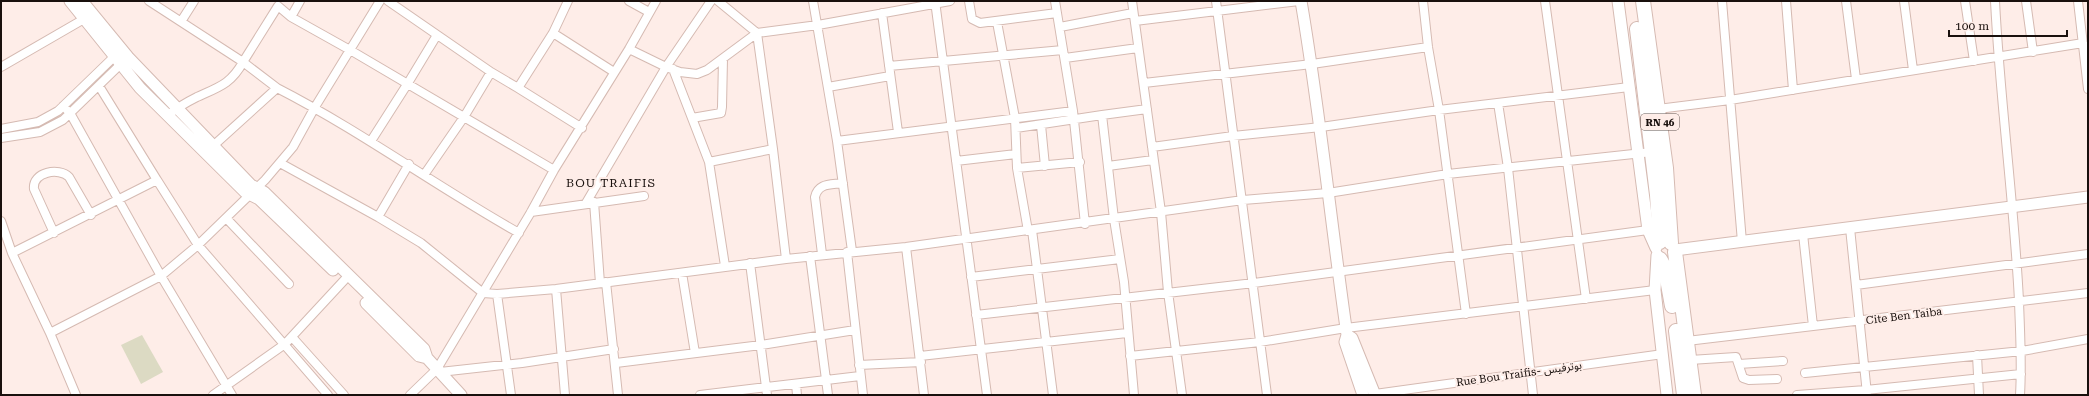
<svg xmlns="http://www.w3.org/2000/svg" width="2089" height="396" viewBox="0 0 2089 396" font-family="'Roboto Serif','Noto Sans Arabic',serif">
<rect width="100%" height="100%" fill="#feede8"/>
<path fill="#dcdac3" d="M142 335 163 372 141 384 121 345Z"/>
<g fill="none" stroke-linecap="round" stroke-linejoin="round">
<defs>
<path id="minor" d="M149 1 243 62C231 84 219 87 197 97 187 102 177 108 168 115
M388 1 491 72 518 88
M568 1 553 33 518 88 582 128
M629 1 649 12
M718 1 757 33
M813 1 837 141 852 251
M935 1 987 395
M969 1 972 19 980 23 1057 13
M1055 1 1073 111 1085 224
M1132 1 1161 212 1168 292 1182 395
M1216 1 1267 395
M1423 1 1428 47 1439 110 1466 314
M1545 1 1586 299
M1722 1 1742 242
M1786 1 1793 90
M1846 1 1856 79
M1904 1 1913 70
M1965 1 1974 61
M1995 1C2000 101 2014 201 2019 301 2020 333 2022 363 2020 395
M2026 1 2033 52
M2078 1 2088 89
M882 13 898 132
M291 17 300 1
M182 20 194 1
M1135 21 1299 1
M997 22 1015 118 1017 168 1080 162
M1060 27 1133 13
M553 33 614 72
M757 33 773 149 786 259
M629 49 666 67 680 72 697 74 707 70 757 33 818 25 950 1
M1065 58 1138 48
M889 66 1063 50
M1 67 84 19
M673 69 709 162 725 266
M1144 83 1312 64 1428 47
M99 86 157 180
M828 87 890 76
M277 88 243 62 278 6 291 17 350 50 554 170
M1498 103 1508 168 1533 395
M63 106 70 113 161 276 232 395
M1658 109 1730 100 2083 43
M1102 115 1147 109
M692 118 721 113 722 107 723 59
M1041 125 1045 166
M1016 128 1102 115 1114 219 1124 282 1134 395
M1 129 38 122 58 111 118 53
M1 138 40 132 63 120 125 60
M371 141 408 83 437 35
M837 141 1073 111
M213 146 277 88C361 131 437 187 519 233
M1152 147 1233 136 1321 127 1439 110 1629 87
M956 161 1016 154
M709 162 773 149
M280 163 378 217 409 164
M1108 166 1153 160
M1017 168 1028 231
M424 175 464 117 491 72
M594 202 600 283
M586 203 666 67 711 1
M531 212 644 196
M378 217 421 243 483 293 497 294 556 289 786 259 906 247 1243 200 1328 193 1448 174 1652 152
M226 218 289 284
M1 221 12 253 50 333 76 395
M1850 228 1867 394
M1032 230 1053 395
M54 233 34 189C32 172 59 167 69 177L91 215
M1803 234 1813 326 2088 293
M906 247 924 395
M847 252 863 395
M12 253 157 180 198 245 328 395
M822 254 815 197C818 183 830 185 843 183
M810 256 828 395
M750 263 767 395
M682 273 695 353
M971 277 1120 259
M606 282 618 395
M1856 285 2088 254
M556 289 565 395
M497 294 511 395
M976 315 1254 283 1648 230
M50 333 161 276 198 245 265 180 293 147 315 107 380 1
M292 337 344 395
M1687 341 1813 326
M1977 355 1979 395
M920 356 1127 333
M1130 356 1260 342 1346 328 1655 290
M1690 360 1736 357 1743 378 1749 380 1777 379
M616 363 761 345 855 330
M1739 364 1783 361
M859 365 921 362
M440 372 522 363 614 349
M1805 373 2022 351 2088 339
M796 384 797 395
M1375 394 1663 354
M213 395 285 344 349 275
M410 395 437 369 531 212 554 170 629 49 656 1
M700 395 860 376
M1797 395 1866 390 2021 374"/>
<path id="tertiary" d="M70 1 140 88 245 192 259 199 333 270
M82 1 128 57 251 185 264 192 424 349 427 358 461 395
M1301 1C1320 112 1331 224 1347 335L1345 342 1363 395
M1618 1 1648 230 1656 248
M1675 250 2088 197
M1657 255 1655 290 1667 395
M366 303 419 356 427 358
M1347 335 1352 338 1375 395"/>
<path id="trunk" d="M1643 1 1666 168 1671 243
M1637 29 1657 195 1660 242
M1675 252 1694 395
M1660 259 1665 268 1672 306
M1676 331 1684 395"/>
</defs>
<use href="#minor" stroke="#d5bab2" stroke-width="10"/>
<use href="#tertiary" stroke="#d5bab2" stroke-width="13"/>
<use href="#trunk" stroke="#d5bab2" stroke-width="16"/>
<use href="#minor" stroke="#fff" stroke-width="8"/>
<use href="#tertiary" stroke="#fff" stroke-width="11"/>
<use href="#trunk" stroke="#fff" stroke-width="14"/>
</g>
<g text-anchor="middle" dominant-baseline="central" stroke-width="4" stroke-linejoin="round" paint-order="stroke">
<rect fill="#feede8" stroke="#5e524f" stroke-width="1" x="1641" y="114" width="38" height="16" rx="3"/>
<g font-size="10" font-weight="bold" fill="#19100d">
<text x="1660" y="122">RN 46</text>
</g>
<g font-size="11" fill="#19100d" stroke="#feede8">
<text transform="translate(1904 316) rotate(-7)">Cite Ben Taiba</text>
<text transform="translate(1519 374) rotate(-8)">Rue Bou Traifis- بوترفيس</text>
</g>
<g font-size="12" letter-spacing="1" fill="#19100d" stroke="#feede8">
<text x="611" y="183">BOU TRAIFIS</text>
</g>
</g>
<rect width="2089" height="396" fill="none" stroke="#19100d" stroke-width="4"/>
<path d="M1949 30v6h118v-6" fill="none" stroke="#19100d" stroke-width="2"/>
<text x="1955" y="30" font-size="12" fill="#19100d" stroke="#feede8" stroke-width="3" paint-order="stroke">100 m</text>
</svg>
